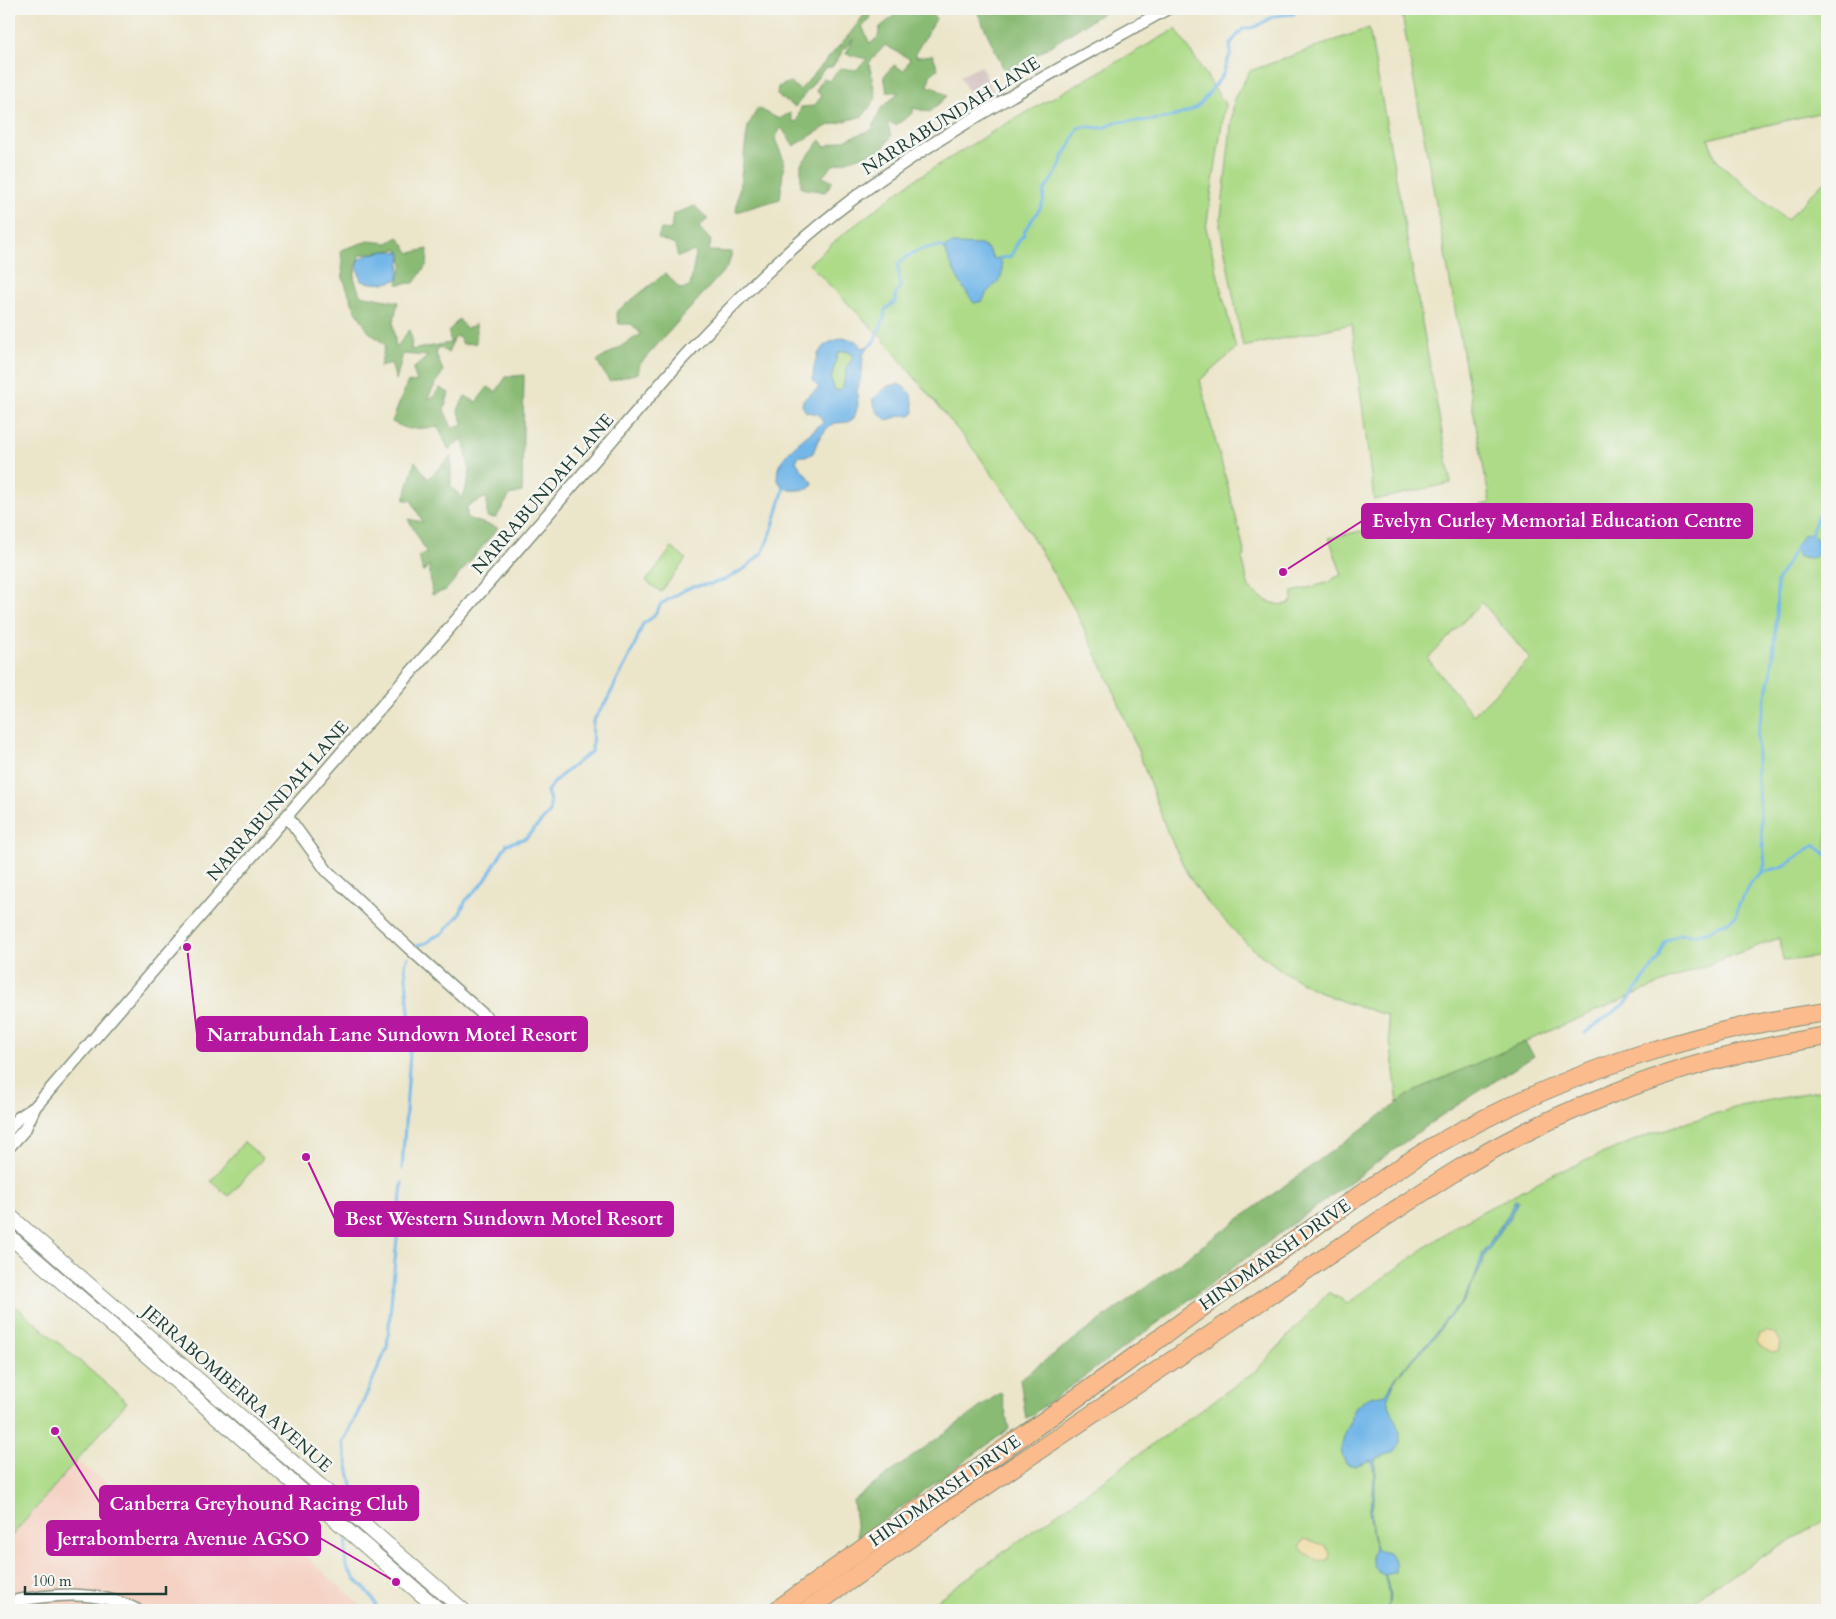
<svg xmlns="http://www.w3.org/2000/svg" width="1836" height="1619" viewBox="0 0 1836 1619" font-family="Cardo,serif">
<rect width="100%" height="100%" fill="#f6f6f2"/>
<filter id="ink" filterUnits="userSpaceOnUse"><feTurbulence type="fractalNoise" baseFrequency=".02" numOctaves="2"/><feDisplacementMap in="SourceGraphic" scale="10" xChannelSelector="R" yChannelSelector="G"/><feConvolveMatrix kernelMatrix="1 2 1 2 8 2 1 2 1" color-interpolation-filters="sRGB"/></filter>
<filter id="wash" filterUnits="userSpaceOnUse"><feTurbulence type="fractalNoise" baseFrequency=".0096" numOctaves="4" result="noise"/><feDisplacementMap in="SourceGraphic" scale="20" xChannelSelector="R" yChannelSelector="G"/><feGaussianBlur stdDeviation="1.12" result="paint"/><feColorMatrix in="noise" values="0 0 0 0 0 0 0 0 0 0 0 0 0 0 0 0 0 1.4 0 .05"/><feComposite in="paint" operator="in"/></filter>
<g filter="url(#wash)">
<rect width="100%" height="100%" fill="#ebe5c9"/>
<path fill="#f5d2c3" d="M76 1461 182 1534 223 1485 367 1610H9V1539Z"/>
<path fill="#d1bfbd" d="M981 66 995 95 975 105 960 76Z"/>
<path fill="#addb88" stroke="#668c5e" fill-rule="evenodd" d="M1401 9H1827V111L1708 139 1717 161 1787 220 1823 182 1827 184V956L1783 961 1779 938C1655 982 1535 1038 1414 1091L1398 1103 1387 1015 1344 1002 1311 988 1281 970 1250 947 1206 901 1188 875 1167 831 1140 756 1113 689 1075 610 1009 498 976 452 883 339 809 264 841 236 911 182 997 129 1176 29 1225 104 1206 228 1236 349 1200 380C1213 439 1233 497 1245 556L1242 557 1249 588C1260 597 1272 607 1288 604L1292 601 1293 592 1330 582 1334 578 1342 575 1329 538 1490 503ZM1482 602 1530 659 1473 715 1428 659Z
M1369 28 1451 483 1374 500 1352 324 1243 347 1220 226 1234 99 1250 71Z
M847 351 853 355V358L847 367 843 387 839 391 834 389 831 379 838 352Z
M672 548 686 559 661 592 646 581Z
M1827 1089V1519L1708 1589 1690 1610H923L1258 1369 1328 1292 1348 1303 1457 1225 1551 1175 1650 1134 1740 1106Z
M244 1142 263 1158 229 1196 211 1181Z
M9 1300 127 1402 9 1539Z"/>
<path fill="#8abb74" stroke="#547c54" d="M864 9H871L870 20 862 26 870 44 878 37 880 27 894 16 895 9H930L936 19 916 52V57L933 55 938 69 930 75 928 87H934L947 96 930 112 913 108V113L896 125 887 122 891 136 882 150 833 165 822 177 833 181 825 192 801 188V164L821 140 824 147 872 130 880 110 899 92H887L884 76 894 65 904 71 910 59 885 45 869 63 876 98 863 116 827 126 794 146 781 127 775 139 784 161 780 199 736 212 748 126 758 108 779 119 790 113 793 122 797 121 801 107 814 106 822 96 816 91 823 78 829 81 840 68 856 70 867 59 846 54 853 39 845 48 832 67 825 68 795 107 777 95 778 87 789 82 800 90 848 36 867 11Z
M976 9H1109L1006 74Z
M695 206 708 219 699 227 711 241 709 251 732 252 728 266 640 364 638 373 609 381 597 361 641 334 631 324H619L616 312 666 273 680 289 690 287 696 254 694 251 678 257 675 245 658 238 661 229 671 230 673 214Z
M398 237 410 253 428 249 427 264 414 283 397 284 403 264 398 249 359 255 354 277 360 295 398 302 393 323 396 348 409 330 412 339 411 350 450 343 449 331 459 319 466 329 476 324V343L463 344 458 336 454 338 448 353 439 347 436 354 443 371 427 399 433 397 440 388 449 393 444 410 452 428 464 425 458 410 465 396 476 402 488 387 496 392 506 377 524 375 522 492 510 495 496 518 487 517V497L467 506V518L498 528 446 590 432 595 429 565 423 572 419 556 427 553 408 519 423 522 411 500H404L415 461 428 479 451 456V487L463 498 470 473 463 439 449 450 438 427 408 429 392 422 407 383 417 381 413 369 428 356 403 354 396 380 391 363 380 367 385 345 368 331 353 305 343 278 341 250 368 241 388 243Z
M1525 1042 1534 1056 1439 1117 1026 1419 1020 1379 1414 1091Z
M1001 1392 1009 1429 858 1539 853 1500Z"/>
<path fill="#eeda9e" stroke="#868c69" d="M1764 1332C1773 1331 1779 1336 1781 1344L1778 1351C1770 1354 1762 1349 1757 1342L1758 1335Z
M1304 1539 1324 1545 1330 1553 1329 1559 1319 1562 1303 1551 1300 1546Z"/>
<path fill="#73b7e9" stroke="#497a8e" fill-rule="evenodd" d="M953 244 981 245 988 249 994 259 1000 258C1009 286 988 282 983 301L974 303C962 287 950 266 944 247Z
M388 251 400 252 401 255 398 279C386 285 373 284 361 281L358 269V260C368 254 377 252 388 251Z
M842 338 857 341 861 348 869 346 863 355 862 373 857 391 858 405 854 418 848 422 835 423 829 426 818 440 813 453 808 456H799L796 461C800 470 810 476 813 485L808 489C798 490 785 493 779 482 768 459 811 435 823 422L819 414 806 412 802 405 803 400 819 388 813 380C813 367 816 351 827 344 831 341 838 340 842 338ZM847 351 853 355V358L847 367 843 387 839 391 834 389 831 379 838 352Z
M899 384C912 391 913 398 914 412L911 416 903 415 887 420 877 412 872 400 888 386Z
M1811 534 1817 539 1820 551C1816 560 1806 559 1798 555L1796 546 1803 535Z
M1515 1200 1518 1201 1510 1217 1485 1255 1483 1263 1463 1303 1446 1320 1434 1338 1397 1376 1387 1399 1400 1433V1444L1395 1451 1375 1459V1494L1371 1510 1372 1530 1376 1549 1389 1552 1395 1562V1572L1385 1575C1389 1586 1392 1600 1387 1610 1390 1598 1388 1586 1384 1575 1376 1571 1373 1565 1371 1556L1375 1549 1369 1510 1373 1496 1374 1476 1372 1460 1355 1466 1347 1464C1336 1451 1344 1436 1350 1423 1352 1418 1352 1413 1354 1408L1370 1397 1386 1394 1398 1374 1433 1337 1446 1318 1461 1304 1474 1280 1483 1253 1509 1213Z"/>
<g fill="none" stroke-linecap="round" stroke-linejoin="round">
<path stroke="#73b7e9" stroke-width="3" d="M1000 258 1010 257C1016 249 1016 241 1024 235L1025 230 1041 207 1043 202 1044 191 1059 168 1063 156 1069 148 1078 128C1091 123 1103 134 1114 122 1137 121 1184 121 1201 103 1207 96 1214 86 1220 79 1226 72 1225 62 1231 54L1230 44 1243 29 1255 27 1274 16 1294 14 1296 9
M869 346 873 343 884 319 885 310 896 301 895 295 900 287 898 264C912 251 925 246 944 247
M1827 441 1821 455 1827 467
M1809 536 1811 534 1820 511 1827 505
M1761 873 1765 865 1757 781V734L1771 675 1776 622 1777 581 1798 544
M417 946 428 942 434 937 442 934 459 915 466 900 484 882 507 844 526 838 550 812V801L547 791 558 778 592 751 593 721 606 702 633 649 643 624 653 617 661 604 683 591 694 586 710 584 727 579 747 567 762 553 771 533 784 488
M1585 1033 1627 1002 1659 959 1665 942 1680 934 1693 935 1710 931 1719 925 1727 923 1736 916 1739 904 1747 891 1750 882 1761 873 1784 866 1814 845 1827 855
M402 1169 411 1038 405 964 408 957
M356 1503 343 1443 363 1402 387 1348 402 1183
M347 1541C346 1549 344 1557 346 1565 352 1582 375 1591 377 1610"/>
</g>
</g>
<g filter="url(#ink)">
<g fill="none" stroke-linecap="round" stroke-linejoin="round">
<defs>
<path id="minor" d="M287 816 327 871 409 948 507 1036
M9 1129 18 1118 35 1107 683 358C731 306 780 256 836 212 938 132 1054 72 1167 9
M9 1147 25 1129 35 1107
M9 1602C52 1594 97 1589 137 1610"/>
<path id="tertiary" d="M9 1215 463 1610
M9 1236 439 1610"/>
<path id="primary" d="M777 1610C892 1527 1008 1447 1123 1365 1187 1318 1252 1271 1317 1225 1356 1198 1394 1170 1434 1146 1554 1077 1690 1030 1827 1012
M808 1610C937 1517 1069 1430 1200 1342 1260 1301 1321 1260 1382 1219 1426 1190 1470 1160 1518 1136 1616 1086 1719 1053 1827 1036"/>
</defs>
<use href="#minor" stroke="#85917e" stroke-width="14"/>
<use href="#tertiary" stroke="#85917e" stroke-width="16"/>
<use href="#primary" stroke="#85917e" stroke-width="20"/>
<use href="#minor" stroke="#fff" stroke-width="11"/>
<use href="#tertiary" stroke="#fff" stroke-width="14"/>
<use href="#primary" stroke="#fbbb8c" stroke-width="18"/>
</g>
</g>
<g text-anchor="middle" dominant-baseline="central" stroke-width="5" stroke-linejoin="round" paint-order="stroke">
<g font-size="18" fill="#1f3d34" stroke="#f6f6f2">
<text transform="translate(951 116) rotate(-32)">NARRABUNDAH LANE</text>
<text transform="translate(543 494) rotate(-49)">NARRABUNDAH LANE</text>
<text transform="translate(278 801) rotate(-49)">NARRABUNDAH LANE</text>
<text transform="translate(1275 1255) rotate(-35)">HINDMARSH DRIVE</text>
<text transform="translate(237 1389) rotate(41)">JERRABOMBERRA AVENUE</text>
<text transform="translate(945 1491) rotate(-35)">HINDMARSH DRIVE</text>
</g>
</g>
<path fill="none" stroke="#b5179e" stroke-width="2" d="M1283 572L1362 521M187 947L197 1034M306 1157L335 1219M55 1431L100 1503M396 1582L320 1538"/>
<g fill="#b5179e" stroke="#f6f6f2" stroke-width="2">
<circle cx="1283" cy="572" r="5"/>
<circle cx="187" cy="947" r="5"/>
<circle cx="306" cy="1157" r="5"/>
<circle cx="55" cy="1431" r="5"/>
<circle cx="396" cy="1582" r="5"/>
</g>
<g fill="#b5179e" stroke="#b5179e" stroke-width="2">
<rect x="1362" y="504" width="390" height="34" rx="5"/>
<rect x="197" y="1017" width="390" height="34" rx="5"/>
<rect x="335" y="1202" width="338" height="34" rx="5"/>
<rect x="100" y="1486" width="318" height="34" rx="5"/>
<rect x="47" y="1521" width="273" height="34" rx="5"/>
</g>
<g font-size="19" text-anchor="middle" font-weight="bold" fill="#fff">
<text x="1557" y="527">Evelyn Curley Memorial Education Centre</text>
<text x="392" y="1041">Narrabundah Lane Sundown Motel Resort</text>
<text x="504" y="1225">Best Western Sundown Motel Resort</text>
<text x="259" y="1510">Canberra Greyhound Racing Club</text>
<text x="183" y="1545">Jerrabomberra Avenue AGSO</text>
</g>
<rect width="1836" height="1619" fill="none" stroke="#f6f6f2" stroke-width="30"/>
<path d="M25 1586v8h141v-8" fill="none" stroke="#1f3d34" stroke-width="2.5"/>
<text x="32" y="1586" font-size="15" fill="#1f3d34" stroke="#f6f6f2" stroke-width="4" paint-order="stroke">100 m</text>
</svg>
